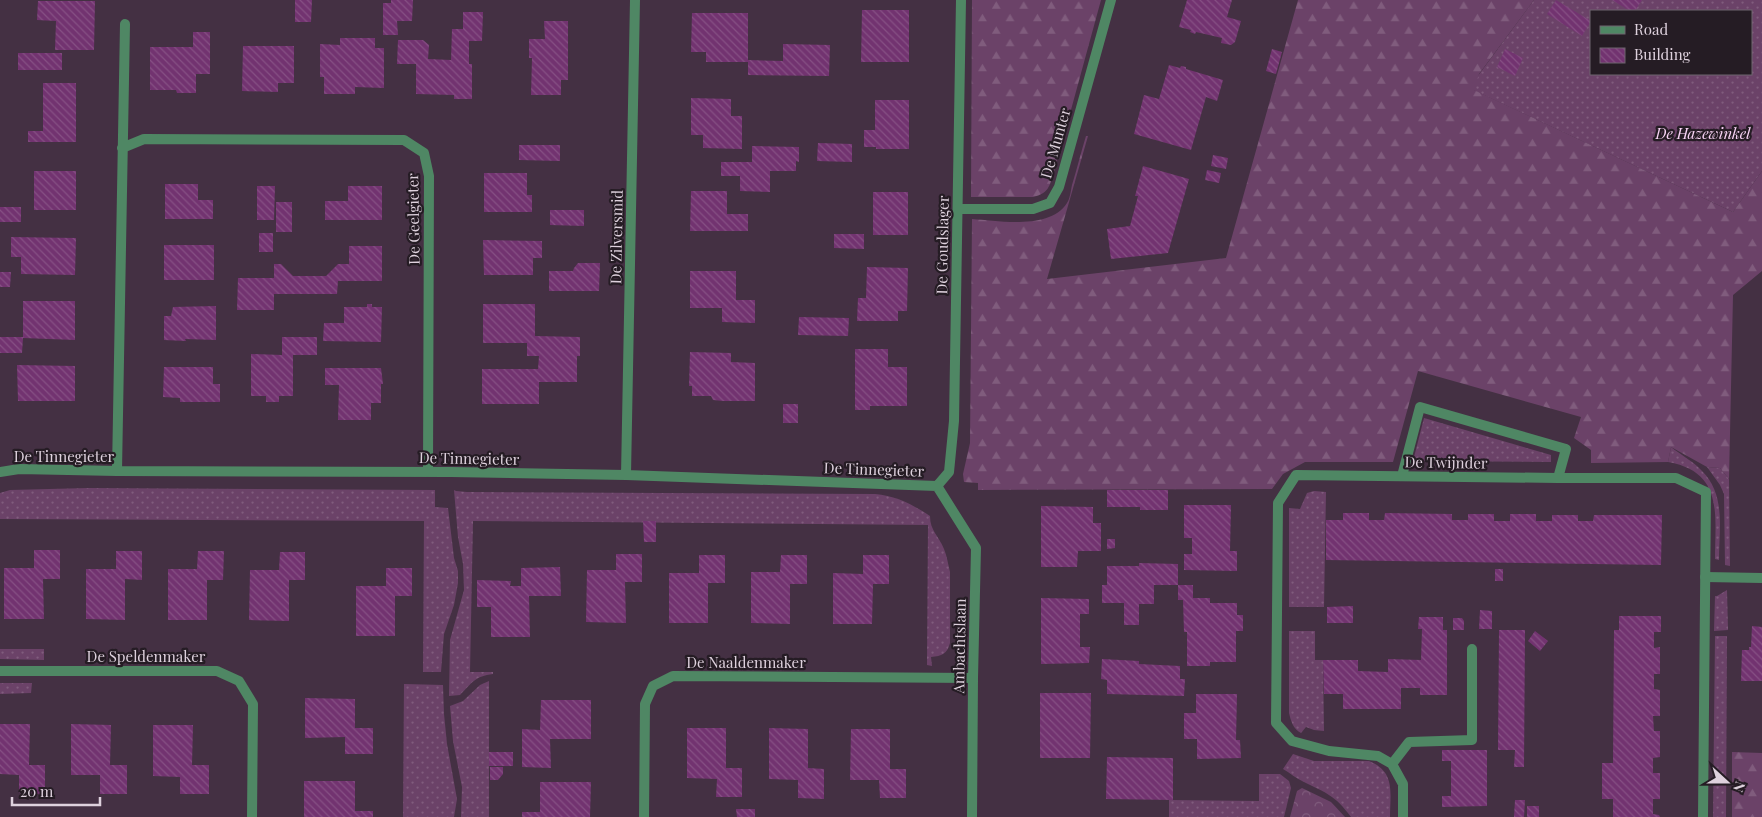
<svg xmlns="http://www.w3.org/2000/svg" width="1762" height="817" viewBox="0 0 1762 817" font-family="'Playfair Display',serif">
<defs>
<pattern id="grass-dots" width="8" height="8" patternUnits="userSpaceOnUse" patternTransform="scale(1.25)"><rect width="8" height="8" fill="#6b4268"/><path d="M2 2h.1M6 6h.1" fill="none" stroke="#805c7d" stroke-width="1.8" stroke-linecap="round"/></pattern>
<pattern id="forest-firs" width="22" height="20" patternUnits="userSpaceOnUse" patternTransform="scale(1.25)"><rect width="22" height="20" fill="#6b4268"/><path d="M5 1l3.5 6h-7zM16 11l3.5 6h-7z" fill="#805c7d"/></pattern>
<pattern id="park-crowns" width="20" height="18" patternUnits="userSpaceOnUse" patternTransform="scale(1.25)"><rect width="20" height="18" fill="#6b4268"/><path d="M2 6a3 3 0 1 1 6 0M12 15a3 3 0 1 1 6 0" fill="none" stroke="#805c7d"/></pattern>
<pattern id="building-back-hatch" width="6" height="6" patternUnits="userSpaceOnUse" patternTransform="scale(1.25)"><rect width="6" height="6" fill="#723370"/><path d="M-1 5l2 2M0 0l6 6M5-1l2 2" fill="none" stroke="#865084"/></pattern>
</defs>
<rect width="100%" height="100%" fill="#443043"/>
<path fill="url(#grass-dots)" fill-rule="evenodd" d="M1534 0H1762V171L1733 212 1469 88ZM1591 11H1751V74H1591Z
M1424 418 1551 455V462L1413 461Z
M1671 447C1681 455 1694 462 1702 471 1726 495 1719 528 1719 560L1715 559C1715 515 1724 472 1668 462Z
M1707 467 1720 468 1729 479 1730 566 1725 565 1724 494 1720 485Z
M89 488 435 490V507L448 508 454 558 458 571V583L454 605 444 634 441 672H423L424 521 0 519V493L10 490Z
M454 490 456 491 467 492 875 494C896 496 912 504 930 516 930 531 939 536 944 549 947 556 948 564 950 572V643C947 654 942 656 931 657L932 666 927 665 928 525 473 521 470 672H493V674C475 676 472 683 460 695L449 696 450 640 464 590 463 564 458 537Z
M1314 491 1326 492 1324 607H1289V508L1300 509 1307 493Z
M1727 590 1728 630 1714 631 1715 596H1717Z
M1289 631H1315V660H1323L1324 731 1314 730 1306 727 1301 733C1293 729 1291 721 1289 713Z
M1715 636H1727L1726 817H1713Z
M0 649H44V660L0 659Z
M489 681V817H461L462 787 453 741 450 706 463 701 480 685Z
M0 683H32L31 693 0 694Z
M404 684 443 685 444 714 447 744 457 799 454 817H403Z
M1293 754 1314 761H1369C1396 772 1390 793 1390 817H1351C1335 795 1326 793 1304 782 1297 779 1290 773 1283 769Z
M1259 774H1280L1289 781 1291 788 1284 817H1169V800L1259 801Z"/>
<path fill="url(#forest-firs)" d="M972 0H1101L1054 172C1049 187 1049 193 1033 197H971Z
M1298 0H1534L1479 74 1474 90 1733 212 1762 171V271L1733 295 1729 479 1720 468 1707 467 1671 447 1668 462 1591 463V450L1574 438 1581 417 1418 371 1393 462H1305L1283 474 1272 489 978 490V483L964 482 963 474 970 443 972 219C999 221 1050 230 1067 203 1070 199 1071 190 1072 185 1077 169 1081 152 1086 136H1088L1047 279 1226 258Z
M1732 752 1762 753V817H1732Z"/>
<path fill="url(#park-crowns)" d="M1302 788 1331 802 1345 817H1290L1297 791Z"/>
<path fill="url(#building-back-hatch)" d="M295 0H312L311 22H295Z
M391 0H413L412 21H397L398 35H383V3H391Z
M1187 0H1232L1227 17 1241 21 1235 42 1231 45 1221 43 1222 38 1196 32 1195 34 1190 32 1191 30 1179 27Z
M1556 0 1591 21 1582 36 1547 14Z
M1612 0H1642L1635 11H1630Z
M38 1H95L94 50H55L56 21 37 20Z
M862 10H909V62H861Z
M463 12H483L482 41H469V64H472V99H454V95L416 94V64H397L398 40H423L429 45 428 59 451 60 452 29H463Z
M692 13H748V60L783 61V44L830 45 829 76 748 75V62H706V52H691Z
M544 21H568V80H561V95H531L532 58H529V39H545Z
M193 32H210V74H196V93H177L176 90H150V47H193Z
M340 38H375V48H384V88L355 87V94H324V77H320V44L340 45Z
M243 46H294V83H278V92L242 91Z
M1272 49 1282 52 1276 74 1266 71Z
M1505 49 1523 58 1515 76 1497 67Z
M18 53H62V70H18Z
M1169 65 1180 68 1181 66 1186 67V69L1223 80 1217 101 1206 97 1191 150 1134 134 1144 95 1159 99Z
M43 83H76V142H28V131H43Z
M691 98 731 99V116H742V149L703 148V135H691Z
M875 100H909V149H876V147H864V130H875Z
M818 143 852 144V162L817 161Z
M519 145H560V161L519 160Z
M752 146 799 147V162L796 161V171H770V192L740 191V176H721V162H752Z
M1213 155 1228 158 1226 169 1211 166Z
M1143 166 1189 179 1168 253 1111 259 1107 229 1130 226 1138 196H1135Z
M1207 170 1221 173 1219 183 1205 180Z
M34 171H76V210H34Z
M484 173H527V195H532V212H484Z
M165 184H198V200H213V219H165Z
M257 186H275L274 220H257Z
M348 186H382V220H325V201H348Z
M691 191H727V214H748V231H690Z
M873 192H908V235H873Z
M276 202H292V232H276Z
M0 207H21V222H0Z
M550 210H584V226L550 225Z
M259 233H273V252H259Z
M834 234H864V249L834 248Z
M11 237 76 238 75 275 21 274V257H11Z
M483 240 542 241V258H533V275H484Z
M164 245H214V280H164Z
M349 246H382V281H338L337 294H274V310H237L238 278H274V264H281L293 276H326L338 264H349Z
M578 263H600L599 291H549V271H573L574 268Z
M867 267 908 268 907 311H898V321H857L858 298H866Z
M690 271H736V300H755V323L722 322V308H690Z
M0 272H11L10 287H0Z
M23 301H75V340L23 338 22 353H0V337H23Z
M367 304H372V307H382L381 342 323 341 324 323H344V307H367Z
M483 304H535V336L580 337V356H577V382H539V404H482V369H538L539 356H527V343H483Z
M216 306V340L185 339 186 341 164 340V316H171L173 307Z
M799 317 849 318 848 336 798 335Z
M282 337H317V355H293V396H279V402H266V396H251V354L282 355Z
M855 349H888V367H907V406H870V410H855Z
M690 352 731 353V362L755 363V401H723L713 400 711 396H692V386H689Z
M17 365 75 366V401H18Z
M164 367H213V384H220V402H180V398L163 397Z
M325 368H381L383 384H381V403H371V420H338L339 385H325Z
M783 404H798V423H783Z
M1107 490H1168V510H1140V507H1107Z
M1184 505H1231L1230 551H1237V571L1184 570V554H1192V538H1184Z
M1041 506 1093 507V523H1101V551H1078L1077 567H1041Z
M1343 513H1369V520H1384L1385 513 1452 514V520H1468V514H1494V521H1510V514H1536V521H1552V515H1578V521H1593L1594 515H1662L1661 565 1326 560V520H1343Z
M643 521H656V542H644Z
M1107 539H1115V548L1107 549Z
M34 550H60V579H43L44 619H4V568H34Z
M116 551H142V580L125 579V620L86 619V569H116Z
M198 551H224L223 580H207V620H168V569H197Z
M280 552H305V580H289V621L249 620 250 570H279Z
M616 554H642V582H625L626 623 586 622 587 570H616Z
M699 555H725V583H708V623H669V573H699Z
M781 555H807V584H790V624L751 623V572H780Z
M863 555H889V584H873L872 624H833V573L863 574Z
M1139 563 1178 564V585H1193V598H1210V603H1237V615H1243V631H1236V662H1210V666H1187V632H1184L1183 600H1178V585H1154V604H1139V625H1124V603H1102V585H1107V566H1139Z
M560 567 561 596H529L530 637H491V607H477V580L511 581 510 586H521V568Z
M386 568H412V596H395V636H356V586H386Z
M1495 569H1503V581H1495Z
M1041 598 1089 599V614H1080V647H1090L1089 663 1041 664Z
M1353 606V623H1327V607Z
M1480 610 1492 611V629H1479Z
M1619 616H1661V632H1654V648L1660 647V674H1654V689L1660 690V716H1653L1654 731H1660V757L1653 758V773H1660V799H1653V814L1659 815 1660 817H1613V799H1602V763H1613L1614 630H1619Z
M1419 617H1443V630H1447V695H1420V688H1401V709H1343V694H1324L1323 660H1358V671L1388 672V659L1421 660 1422 629H1418Z
M1453 618H1462L1464 621V630H1453Z
M1752 626 1762 627V681H1741L1742 650H1749V647H1751Z
M1499 630H1525L1524 767H1514L1515 750H1498Z
M1535 631 1548 641 1540 651 1528 641Z
M1102 659 1139 661V664L1180 666V679H1185L1184 696 1107 694V680L1101 679Z
M1040 693H1091L1090 758H1040Z
M1196 694H1237L1236 740H1240L1241 758 1197 759V739H1184V713H1196Z
M305 698 355 699V728H373V754H345V737L305 738Z
M541 700H591V739H550L551 768 522 767V729L540 730Z
M0 724H30L29 765H45V794L19 793V775L0 774Z
M71 724 111 725 110 765H127V794H100V775H71Z
M153 725H193L192 765H209V794H180V777L153 776Z
M687 728H726V768H742V797H716L717 779 687 778Z
M769 728 808 729V768L824 769V799L798 798V780L769 779Z
M851 729H890V769H906V798H880L879 780H850Z
M1442 750H1487V806L1442 807V796H1451V761H1442Z
M489 752H513V766H489Z
M1107 757 1173 758V800L1106 799Z
M490 767H503V774L498 780H490Z
M304 781H355V811H373V817H304Z
M540 782H591L590 817H522V812H540Z
M1515 800H1525L1524 817H1514Z
M1527 806H1539V817H1527Z
M736 809H755V817H737Z"/>
<g fill="none" stroke-linecap="round" stroke-linejoin="round">
<path stroke="#4f8764" stroke-width="10" d="M1402 476 1420 407 1566 449 1558 478
M1705 577 1762 578
M1392 764 1409 742 1472 740V649"/>
<path stroke="#4f8764" stroke-width="10" d="M122 148 144 139 404 140 424 153 429 176 428 472
M958 209H1033L1050 203 1059 187 1111 0
M117 471 125 24
M0 472 19 469 117 471 451 472 626 475 937 486
M626 475 635 0
M937 486 949 472 954 421 961 0
M937 486 976 548 973 678 972 817
M0 671H217L239 681 253 704 252 817
M644 817 645 704 653 686 673 676 973 678
M1403 817V784L1392 764 1378 756 1329 751 1292 741 1276 723 1278 503 1296 475 1558 478H1676L1706 492 1703 817"/>
</g>
<g text-anchor="middle" dominant-baseline="central" stroke-width="4.5" stroke-linejoin="round" paint-order="stroke">
<g font-size="15" font-style="italic" fill="#fad5f7" stroke="#251c24">
<text x="1703" y="133">De Hazewinkel</text>
</g>
<g font-size="15" fill="#ded1dd" stroke="#251c24">
<text transform="translate(1055 143) rotate(-74)">De Munter</text>
<text transform="translate(413 219) rotate(-91)">De Geelgieter</text>
<text transform="translate(616 237) rotate(-89)">De Zilversmid</text>
<text transform="translate(942 245) rotate(-89)">De Goudslager</text>
<text x="64" y="456">De Tinnegieter</text>
<text transform="translate(469 458) rotate(1)">De Tinnegieter</text>
<text transform="translate(1446 462) rotate(1)">De Twijnder</text>
<text transform="translate(874 469) rotate(2)">De Tinnegieter</text>
<text transform="translate(959 646) rotate(-89)">Ambachtslaan</text>
<text x="146" y="656">De Speldenmaker</text>
<text x="746" y="662">De Naaldenmaker</text>
</g>
</g>
<rect x="1590" y="10" width="162" height="65" fill="#251c24" stroke="#6f646e"/>
<rect x="1600" y="26" width="25" height="8" fill="#4f8764" stroke="#6f646e"/>
<text x="1634" y="35" font-size="15" fill="#ded1dd">Road</text>
<rect x="1600" y="48" width="25" height="15" fill="url(#building-back-hatch)" stroke="#6f646e"/>
<text x="1634" y="60" font-size="15" fill="#ded1dd">Building</text>
<g transform="translate(1727 782) rotate(111)" stroke="#251c24" stroke-width="4" paint-order="stroke">
<path d="M0-4L9 19L0 12L-9 19Z" fill="#ded1dd"/>
<text y="-8" font-size="14" font-weight="bold" text-anchor="middle" fill="#ded1dd">N</text>
</g>
<path d="M12 797v8h88v-8" fill="none" stroke="#ded1dd" stroke-width="2.5"/>
<text x="20" y="797" font-size="15" fill="#ded1dd" stroke="#251c24" stroke-width="4" paint-order="stroke">20 m</text>
</svg>
